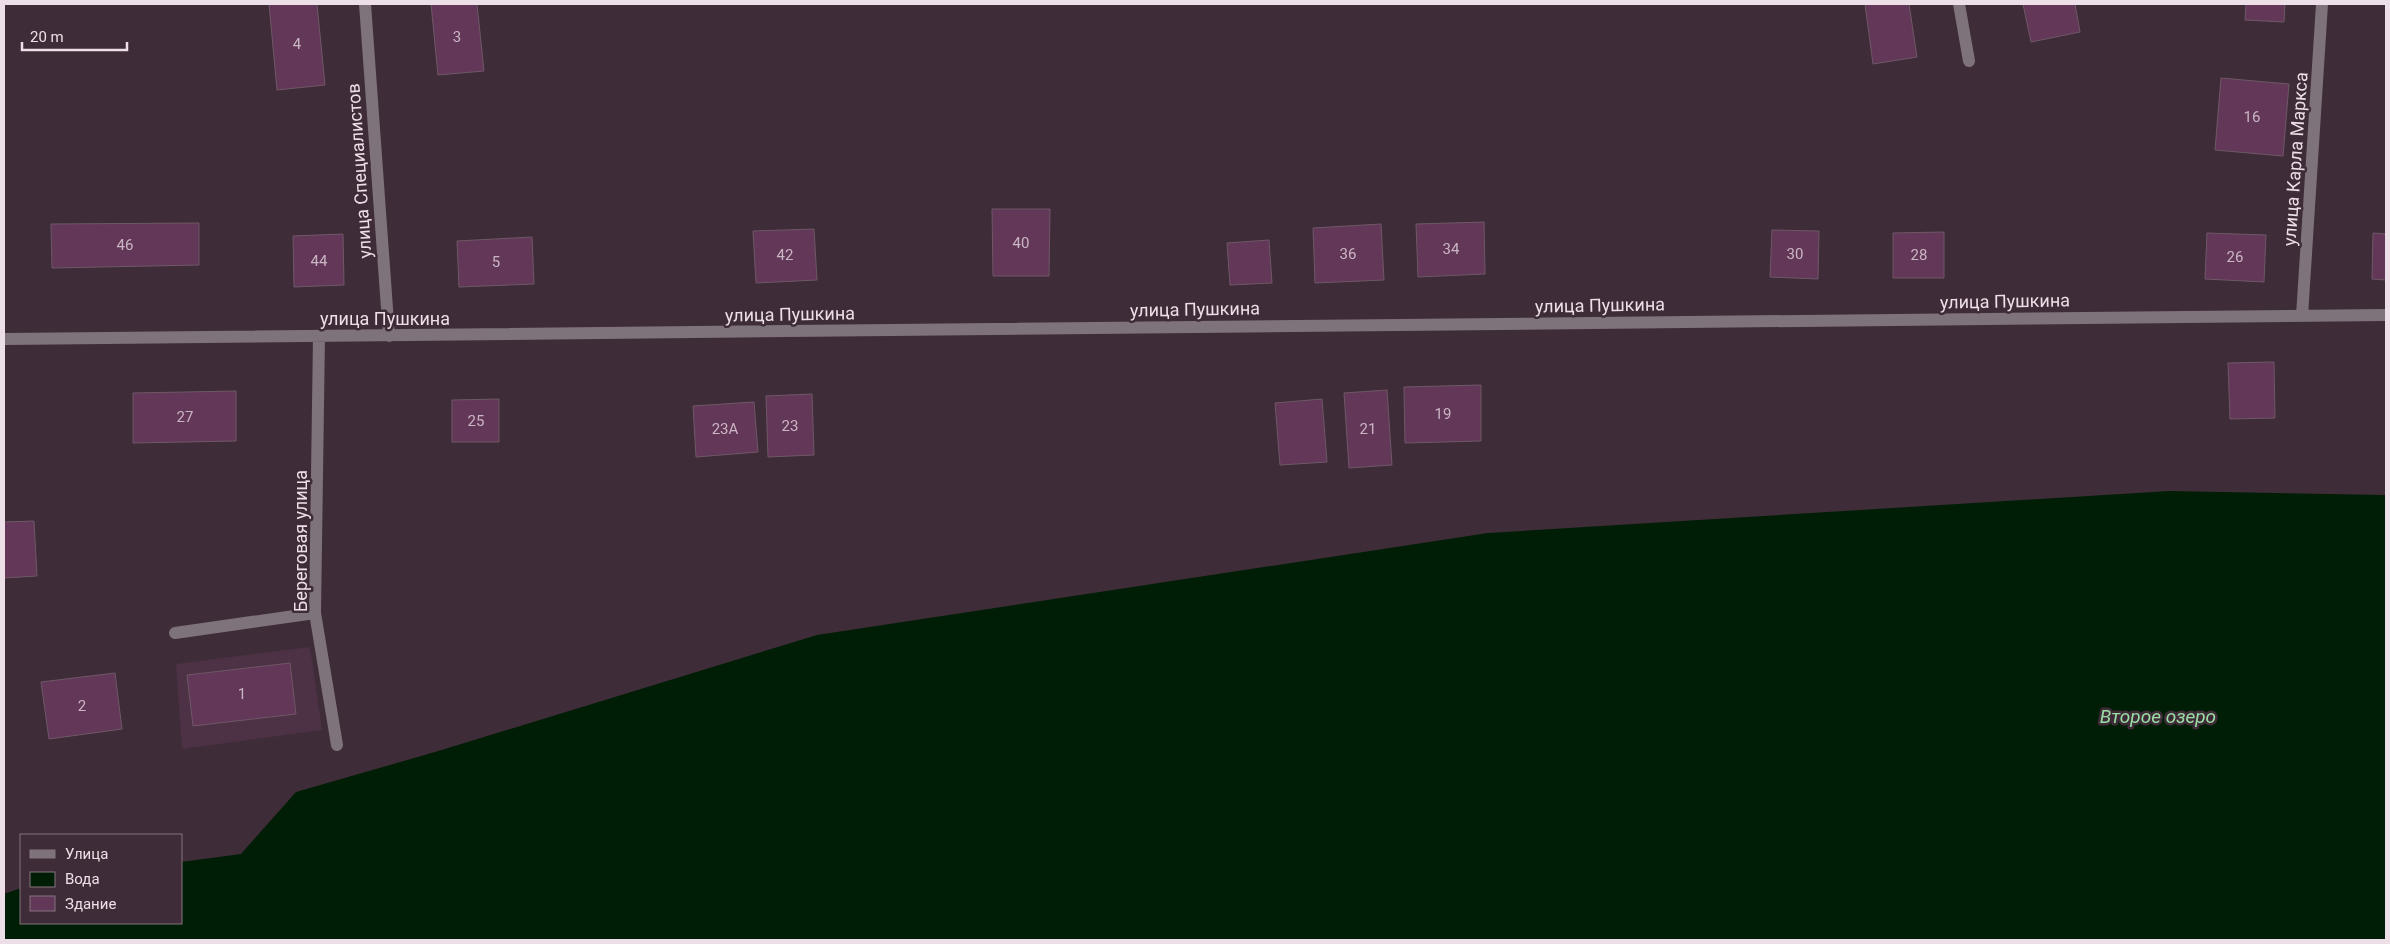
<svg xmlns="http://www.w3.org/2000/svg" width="2390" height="944" viewBox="0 0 2390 944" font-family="Roboto,sans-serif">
<rect width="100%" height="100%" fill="#3f2c39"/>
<path fill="#4c3244" d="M310 647 322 730 182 749 176 664Z"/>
<path fill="#001e05" d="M2169 491 2386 495V940H4V894L21 888V923H181V862L241 854 296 792 435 752 817 635 1488 533Z"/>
<path fill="#633757" stroke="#6e5867" d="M269 4H317L325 85 277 90Z
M431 4H477L484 71 438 75Z
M1865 4H1909L1917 57 1873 64Z
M2023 4H2075L2080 32 2031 42Z
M2246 4H2285L2284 22 2245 20Z
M2221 78 2289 84 2283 156 2215 150Z
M992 209H1050L1049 276H993Z
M1484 222 1485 274 1418 277 1416 224Z
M199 223V265L52 268 51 224Z
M1381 224 1384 280 1315 283 1313 228Z
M814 229 817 280 756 283 753 231Z
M1772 230 1819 231 1818 279 1770 277Z
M1944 232V278H1893V233Z
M2207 233 2266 235 2264 282 2205 279Z
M2373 233 2386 234V280L2372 279Z
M343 234 344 285 294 287 293 236Z
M532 237 534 284 459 287 457 241Z
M1269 240 1272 283 1230 285 1227 243Z
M2274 362 2275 418 2230 419 2228 363Z
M1481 385V441L1405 443 1404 387Z
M1387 390 1392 465 1349 468 1344 393Z
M236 391V441L133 443V393Z
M812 394 814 455 768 457 766 396Z
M499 399V442H452V400Z
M1322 399 1327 462 1280 465 1275 403Z
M754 402 758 452 696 457 693 406Z
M34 521 37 576 4 578V522Z
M290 663 296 714 193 726 187 675Z
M115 673 122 729 49 739 41 682Z"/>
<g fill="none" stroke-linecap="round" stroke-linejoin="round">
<path stroke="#7e737a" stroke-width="12" d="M365 4 389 336
M1959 4 1969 61
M2302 316 2322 4
M319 336 315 613 337 745
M4 339 2386 315
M175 633 315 613"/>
</g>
<g text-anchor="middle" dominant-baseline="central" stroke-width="5" stroke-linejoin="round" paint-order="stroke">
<g font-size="15" fill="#cab5c3">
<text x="457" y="37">3</text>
<text x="297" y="44">4</text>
<text x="2252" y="117">16</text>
<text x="1021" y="243">40</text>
<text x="125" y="245">46</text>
<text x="1451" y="249">34</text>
<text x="1348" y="254">36</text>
<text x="1795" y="254">30</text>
<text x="785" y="255">42</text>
<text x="1919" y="255">28</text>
<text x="2235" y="257">26</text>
<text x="319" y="261">44</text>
<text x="496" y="262">5</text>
<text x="1443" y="414">19</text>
<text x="185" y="417">27</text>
<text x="476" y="421">25</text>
<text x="790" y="426">23</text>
<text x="725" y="429">23А</text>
<text x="1368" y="429">21</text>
<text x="242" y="694">1</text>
<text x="82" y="706">2</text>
</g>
<g font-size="18" fill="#ecdfe7" stroke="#3f2c39">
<text transform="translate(2295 159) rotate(-86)">улица Карла Маркса</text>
<text transform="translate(359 171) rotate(-94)">улица Специалистов</text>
<text transform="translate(2005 301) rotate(-1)">улица Пушкина</text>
<text transform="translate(1600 305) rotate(-1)">улица Пушкина</text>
<text transform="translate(1195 309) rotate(-1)">улица Пушкина</text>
<text transform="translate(790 314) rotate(-1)">улица Пушкина</text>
<text x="385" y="318">улица Пушкина</text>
<text transform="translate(300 541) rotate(-90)">Береговая улица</text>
</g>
<g font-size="19" font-style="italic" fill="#9adea3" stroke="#3f2c39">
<text x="2158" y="716">Второе озеро</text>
</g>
</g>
<rect width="2390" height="944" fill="none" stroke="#ecdfe7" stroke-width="10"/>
<rect x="20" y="834" width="162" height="90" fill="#3f2c39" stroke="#84747f"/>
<rect x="30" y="850" width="25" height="8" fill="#7e737a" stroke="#84747f"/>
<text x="65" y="859" font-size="15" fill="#ecdfe7">Улица</text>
<rect x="30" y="872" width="25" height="15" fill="#001e05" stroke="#84747f"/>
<text x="65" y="884" font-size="15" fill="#ecdfe7">Вода</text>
<rect x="30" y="896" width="25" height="15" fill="#633757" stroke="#84747f"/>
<text x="65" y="909" font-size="15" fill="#ecdfe7">Здание</text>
<path d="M22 42v8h105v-8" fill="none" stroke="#ecdfe7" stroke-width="2.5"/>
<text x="30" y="42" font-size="15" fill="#ecdfe7" stroke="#3f2c39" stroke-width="4" paint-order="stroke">20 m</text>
</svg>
